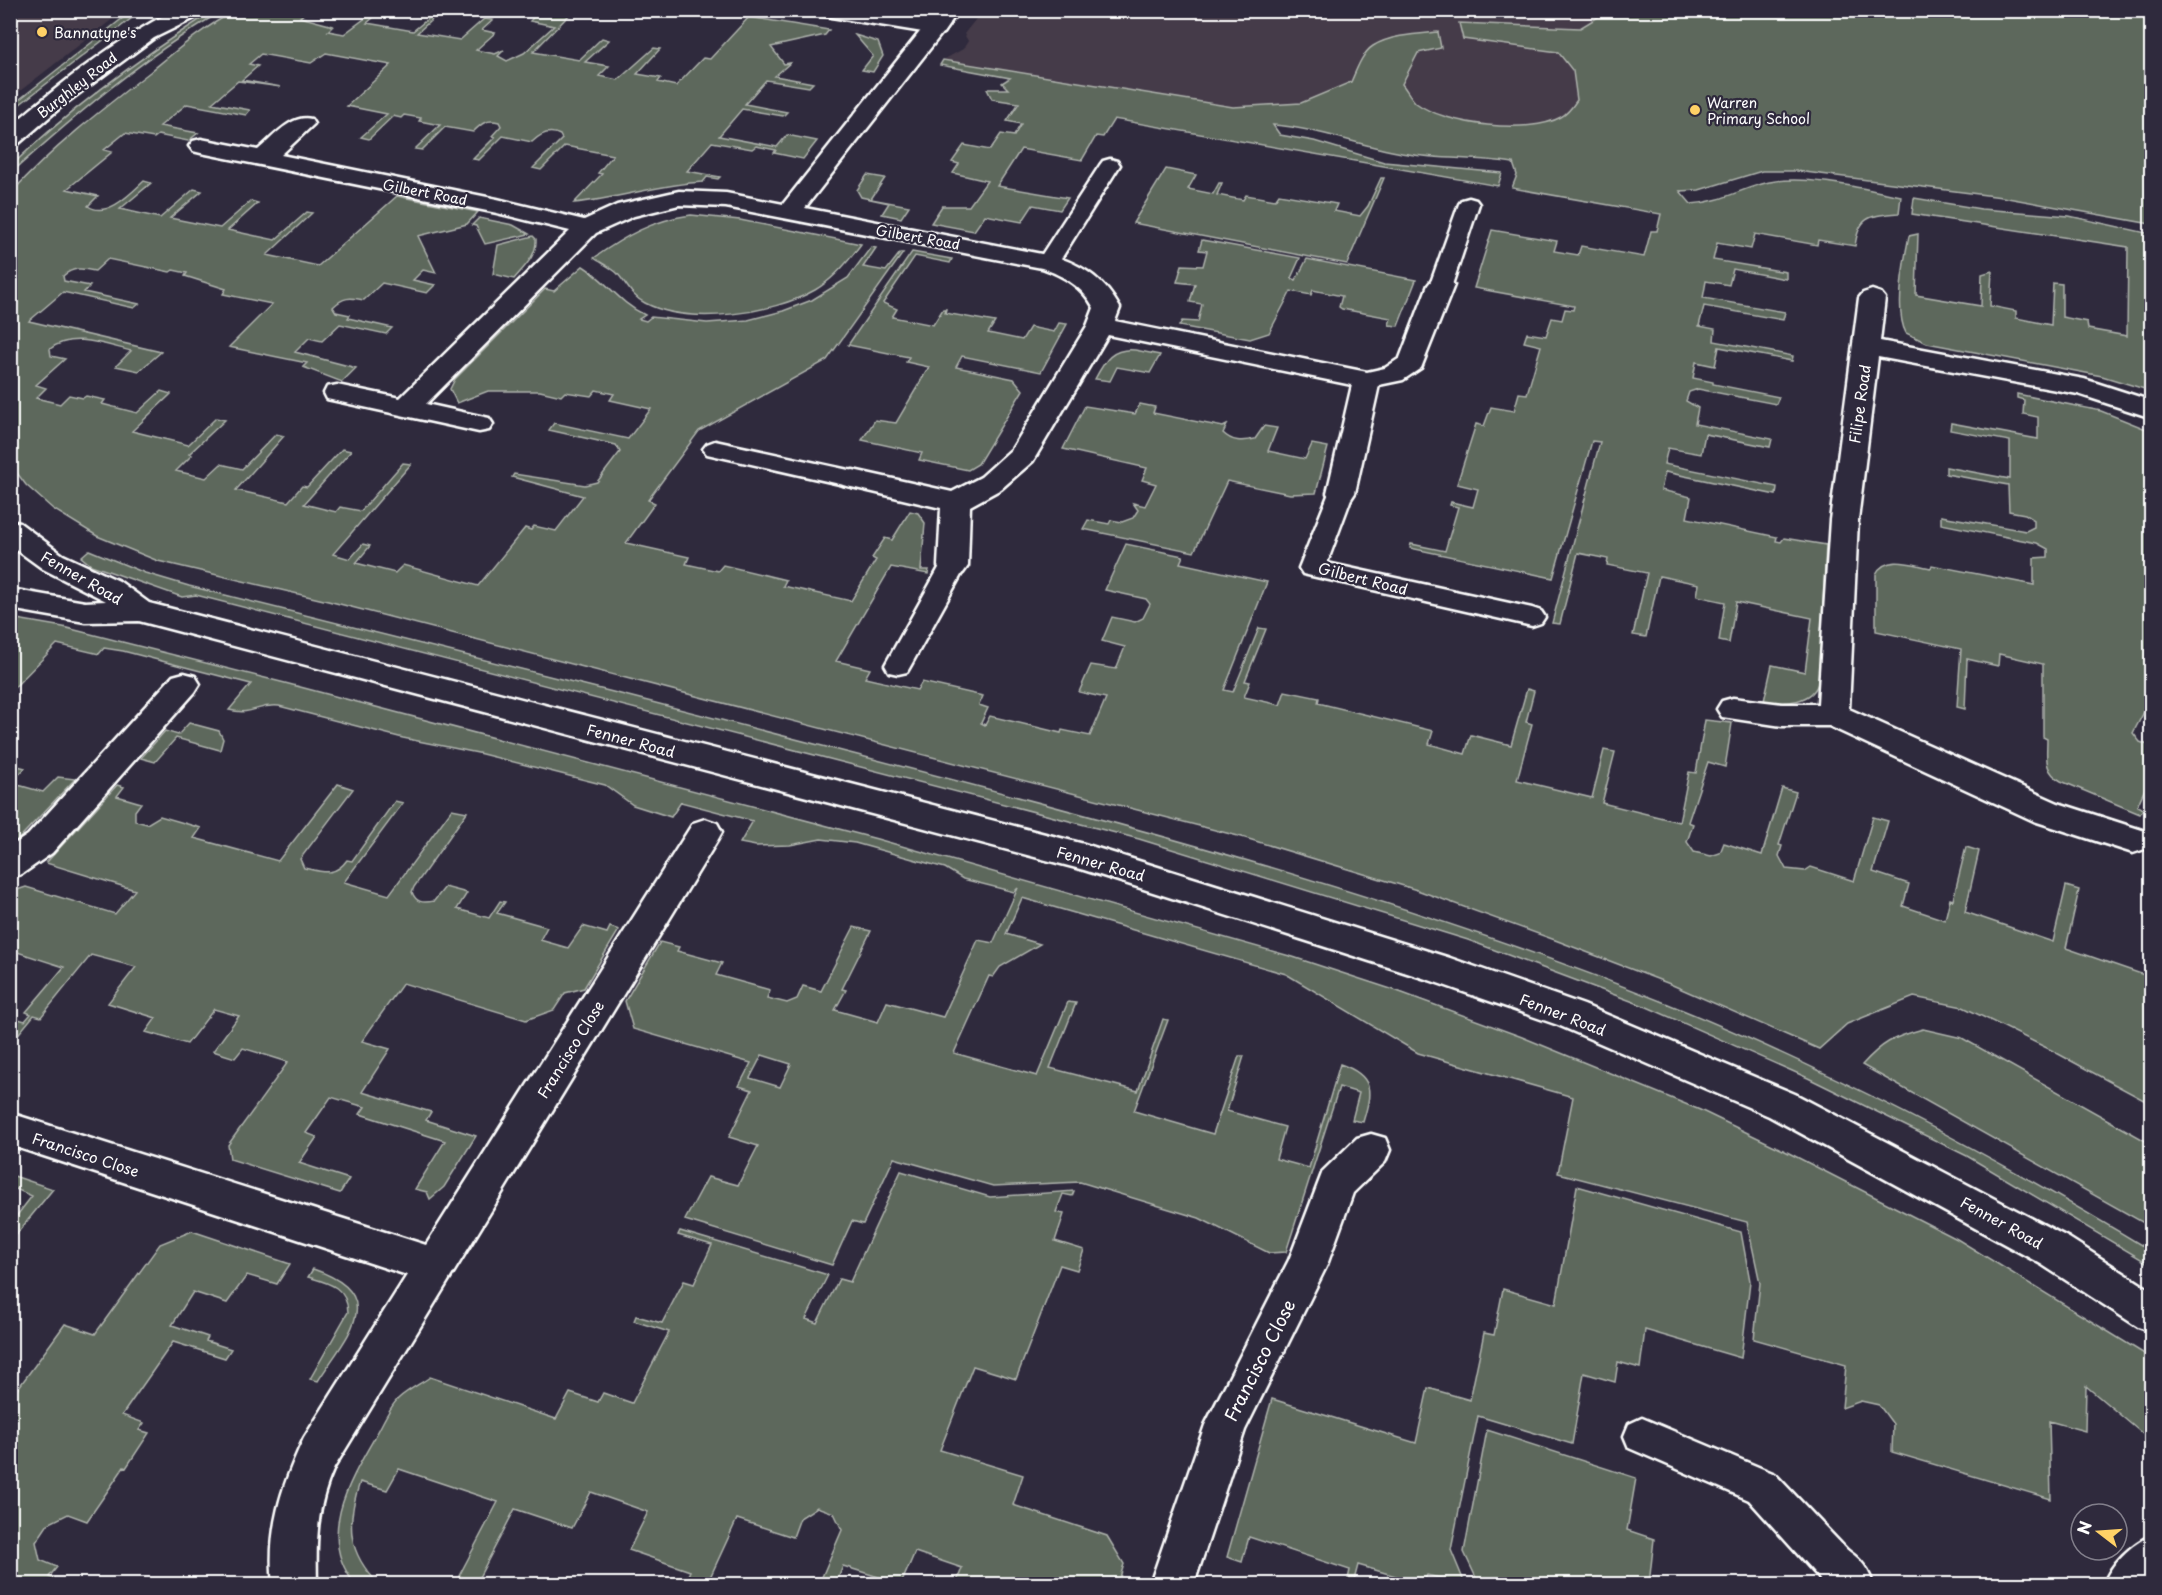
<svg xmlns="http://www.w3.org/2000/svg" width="2162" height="1595" viewBox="0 0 2162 1595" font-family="'Playpen Sans',sans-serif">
<rect width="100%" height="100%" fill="#2f2a3d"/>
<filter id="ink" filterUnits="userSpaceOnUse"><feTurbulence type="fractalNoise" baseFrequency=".0167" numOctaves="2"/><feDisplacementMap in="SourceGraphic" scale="12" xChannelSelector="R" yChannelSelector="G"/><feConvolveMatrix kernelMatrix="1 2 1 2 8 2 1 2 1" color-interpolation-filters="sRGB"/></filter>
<g filter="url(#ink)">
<path fill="#443a48" d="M11 10H123V11L11 98Z
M983 10 2151 11 1772 156 1652 179 943 60 963 49 968 41 964 34Z"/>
<path fill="#5d675b" stroke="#aeb3ad" stroke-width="1.5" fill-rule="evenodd" d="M133 10 141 11 11 111V106Z
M237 10 307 11 300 17 333 26 328 31 344 34 375 11H381L367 23 413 31 435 13H439L417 33 460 40 484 19 493 20 482 30 495 33 476 50 495 54 504 50 498 56 507 61 524 53 554 26 530 21 539 11H573L533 52 579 60 602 38 609 40 585 62 609 66 599 76 618 80 654 48 660 49 637 74 661 78 658 82 676 86 703 58 710 59 749 17 829 30 825 35 771 47 784 64 790 63 775 76 813 83 809 87 766 80 745 104 787 112 783 116 742 109 719 136 777 147 787 135 817 141 803 159 774 153 776 150 756 146 752 149 712 142 687 171 720 177 718 179 707 177 703 182C659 184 618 199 574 203L602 174 598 173 613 155 565 146 541 170 533 168 562 139 560 135C549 129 540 134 532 142L503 136 479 160 473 159 495 137 492 136 501 126 499 122C487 119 482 123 473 132L445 127 422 150 415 149 440 125 419 121 421 118 404 115 401 118 393 116 369 139 361 137 387 114 347 106 391 65 326 53 311 63 261 54 249 64 258 66 242 80 281 87 238 81 212 103 250 110 246 115 187 104 160 126 198 133 188 141 158 135 154 138 125 133 104 150 112 152 67 189 98 196 88 206C107 219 131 193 144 181L151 183 120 209 160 218 194 189 202 191 170 218 220 228 251 201 258 203 228 230 275 240 307 212 312 213 267 255 318 266 397 196 478 212 467 224 418 236 436 273 423 270 413 280 435 285 427 293 382 283 364 300C350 297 343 297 333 307L336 312 350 315 348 318 392 328 386 334 340 324 322 341 309 338 295 352 356 368 342 382 303 367 307 363 229 347 272 304 223 294 226 289 185 276 187 273 173 270 170 272 108 259 95 271C82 268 73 267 63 276L64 281 90 286 84 292 139 304 134 308 63 292 29 321 161 352 139 371 116 366 131 351C106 345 72 331 50 349L51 356 65 359 36 385 46 388 36 398 60 404 69 395 83 398 86 396 105 400 102 404 137 413 161 391 171 394 132 431 188 445 216 418 225 420 189 454 192 455 176 471 206 478 221 464 242 469 276 434 284 436 236 490 288 502 302 486 307 487 342 449 351 451 304 504 336 512 340 507 361 511 403 463 411 464 333 554 350 559 363 544 370 546 356 563 395 573 403 565 478 586 525 528 531 530 534 526 556 531 583 496 512 477 514 474 585 485 597 482 620 452 616 445 549 430 554 423 628 439 651 409 610 400 614 394 596 390 591 396 565 392 561 396 540 391H488L457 403 450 389 455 379 545 289 554 291 583 266C606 280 619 303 645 315L639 319 646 321 651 317 707 323 748 320 783 311 812 300 848 278 871 247 876 248 863 267 886 271 900 253H903L827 360 699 431 648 500 655 503 626 543 689 557 686 564 718 571 723 565 786 580 783 586 851 601 876 560 872 558 885 538 892 540 910 511 918 513 925 523 921 570H929L928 574 891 567 836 661 870 669 865 678 917 690 922 682 983 696 979 705 988 708 981 723 985 725 990 716 1061 733 1062 730 1090 736 1106 698 1079 692 1091 665 1116 669 1125 647 1102 641 1112 617 1135 622 1143 618 1150 604 1146 599 1105 590 1126 544 1183 556 1180 563 1267 582 1224 690 1233 692 1259 628 1266 629 1245 681 1250 682 1244 697 1280 705 1285 691 1319 698 1318 703 1433 731 1429 744 1465 754 1471 735 1511 745 1527 689 1534 691 1526 722 1532 724 1517 780 1592 798 1604 750 1615 752 1602 803 1679 822 1689 772 1696 773 1705 720 1732 723 1725 767 1708 762 1688 822 1693 824 1687 842 1694 852 1711 856 1720 853 1724 843 1762 855 1782 788 1796 792 1779 845 1782 846 1779 856 1786 869 1805 871 1811 867 1854 881 1873 817 1888 821 1873 872 1909 884 1903 906 1945 920 1950 899 1953 900 1966 847 1979 851 1965 912 2053 942 2066 886 2079 890 2066 948 2147 976 2151 956V1104L2051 1050 1963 1007 1914 997 1847 1024 1819 1049 1670 984 1555 940 1417 890 1242 837 328 601 158 561 97 536 53 509 26 485 11 465V193C52 148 101 110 150 72 177 50 205 26 237 10Z
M213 11 217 14C142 58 75 116 11 173V166C72 107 141 57 213 11Z
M1608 11H2151V224L2002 197 1797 171H1762L1699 190 1680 191 1691 204C1726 202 1745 185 1776 181 1813 176 1864 189 1901 196L1899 213C1870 216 1859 215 1855 246L1818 240 1817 245 1755 234 1751 249 1717 243 1713 260 1786 272V279L1733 269 1729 285 1706 281 1703 298 1785 312 1783 320 1704 306 1699 326 1715 329 1714 341 1793 356 1792 361 1719 347 1715 366 1696 362 1693 378 1713 382V384L1779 397 1776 404 1698 389 1689 392 1686 401 1698 408 1695 424 1772 439 1770 447 1705 434 1701 454 1668 448 1664 464 1777 487 1776 495 1665 472 1661 490 1691 497 1687 518 1777 537 1776 541 1781 542 1784 538 1826 545 1819 680C1814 704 1784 704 1764 701L1772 665 1805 672 1812 618 1736 602 1729 643 1719 641 1725 602 1697 596 1699 584 1659 576 1646 637 1633 635 1647 573 1607 565 1608 559 1578 553 1560 624 1552 623 1600 442 1592 441 1553 578 1410 548 1411 544 1445 551 1458 507 1450 505 1451 502 1473 507 1478 489 1457 484 1476 424 1484 426 1491 407 1514 411 1519 393 1527 394 1541 346 1524 342 1527 333 1546 336 1552 318 1562 320 1565 309 1573 310 1574 306 1474 288 1492 230 1557 241 1554 251 1578 255 1581 246 1644 257 1651 231H1657L1661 214 1512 188 1517 175 1513 163C1478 157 1443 160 1408 154 1362 147 1319 128 1273 125L1280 135 1314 141 1384 162 1502 173 1498 186 1114 119 1103 137 1096 136 1082 160 1021 149 997 186 1068 198 1060 210 1033 205 1022 222 985 215 974 231 931 223 942 206H969L987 181 953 173 959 164 952 162 964 145 990 150 1001 134 1014 136 1021 124 1007 121 1019 103 992 99 987 89H1008L1002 83 1010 78 940 65 943 60 1233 107 1301 103 1351 82C1356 71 1362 53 1373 46 1391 35 1417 34 1438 32L1441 48 1418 53 1402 84C1406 89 1411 98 1416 103 1445 125 1529 135 1561 117 1567 114 1573 106 1577 100L1573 71 1558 52 1463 39 1459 23 1580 28Z
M855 35 878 42 883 56 873 72 862 70 873 56Z
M1166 169 1196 175 1188 189 1213 194 1219 183H1222L1217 195 1243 200 1246 195 1275 200 1279 194 1337 204 1334 211 1360 216 1368 206 1381 178H1384L1347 264 1133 223Z
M867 175 885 178 871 199 909 206 901 218 882 214 889 203 861 197 857 190Z
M1914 198 1981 209 2069 216 2151 234V391L2102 376 1927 343 1906 333C1894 311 1904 260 1909 236L1918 234 1916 295 1981 306 1982 274 1992 271 1990 306 2016 311V318L2051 325 2053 283 2062 284V317L2087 322 2088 329 2127 336 2128 247 1912 214Z
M691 215 740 220 861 244C848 262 834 279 815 290 773 314 689 326 645 303 631 296 627 284 617 273 611 267 601 263 594 258 625 236 653 220 691 215Z
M479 218 513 225 529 234 485 244 476 226 472 225Z
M533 236 536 239C537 256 524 267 514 279L493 274 498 245Z
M1202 240 1300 258 1291 278 1296 280 1307 259 1416 280 1398 326 1389 325 1391 318 1342 309 1339 307 1342 296 1313 290 1311 295 1291 291 1269 333 1250 339 1179 326 1182 321 1198 322 1202 304 1190 302 1195 284 1177 282 1182 265 1203 266 1207 251 1199 250Z
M912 252 952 259 950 263 915 256 883 303 897 309 892 317 933 325 943 309H946L945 313 995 322 988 333 1022 340 1030 327 1054 332 1059 323 1067 324 1041 372 962 356 956 367 1014 379 1023 390 978 464 968 470 919 460 922 453 862 440 875 420 896 423 929 367 906 362 909 357 848 345Z
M1135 350 1160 355 1150 373 1117 367 1110 381 1095 379C1105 360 1112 348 1135 350Z
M2017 394 2101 411 2151 431V712H2144L2133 733 2140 742 2151 746V776L2137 806 2143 809 2140 814 2061 781C2043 771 2047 757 2047 739L2043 737V664L1999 654 1998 666 1967 659 1965 709 1957 707 1961 649 1876 631V574C1886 554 1914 565 1931 568L1932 565 2034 585V558L2048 557V549L2037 543 1941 524V516L2026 531 2034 527V520L2025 514 2009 511 2008 485 1946 474V467L2010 479V441L1950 430 1951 423 2038 439V417L2023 414 2024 400 2017 398Z
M1140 404 1155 407 1153 413 1223 427 1227 425 1223 433C1232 442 1242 442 1255 439L1264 426 1277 428 1268 451 1305 459 1312 444 1328 447 1316 493 1290 494 1227 481 1194 552 1083 529 1088 520 1109 524 1111 520 1122 522 1133 518 1138 510 1133 503 1145 506 1156 484 1142 480 1147 468 1063 449 1085 406 1135 414Z
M89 550 145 573 189 586C406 639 622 694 838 750 1118 822 1399 896 1668 1004 1836 1072 1996 1157 2151 1251V1265L1967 1156 1808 1078 1647 1007 1468 940 1139 839 196 595 182 597 91 565 81 557Z
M11 618 63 627 285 683 877 839 1293 957 1397 991 1522 1037 1700 1110 1783 1150 1957 1239 2151 1358V1441L2086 1386 2085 1431 2049 1421 2051 1499 1892 1452 1893 1424 1879 1405 1861 1401 1842 1408 1846 1365 1754 1339 1760 1283 1747 1222 1558 1173 1573 1097 1418 1053 1286 974 1022 898 1006 934 1040 944 1000 967 993 977 989 976 954 1053 1037 1076 1068 1002 1076 1003 1050 1068 1138 1091 1163 1019 1168 1020 1134 1111 1213 1134 1239 1056H1244L1227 1111 1285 1127 1276 1159 1309 1168 1340 1064C1375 1076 1372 1092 1363 1122L1352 1120 1359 1093 1339 1087 1286 1252 1269 1253 1199 1218 1080 1182 993 1186 894 1158 863 1224 852 1221 832 1265 685 1220 708 1177 738 1185 758 1146 729 1137 752 1090 739 1086 751 1063 633 1029 625 1001 660 942 679 947 677 951 722 963 716 975 770 990 767 998 787 1003 797 999 803 986 821 991 854 927 871 931 842 989 846 990 835 1010 878 1022 887 1002 943 1017 978 940 993 943 1018 888 1014 892 963 879 945 868 855 843 821 839 790 845 756 846 740 843 753 821 681 802 671 817 633 805 605 785 478 753 403 738 279 706C256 704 254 716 229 710L251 684 123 651 104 648 99 654 57 644 11 691ZM762 1055 791 1064 780 1087 750 1078Z
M189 723 219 731 223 739 220 750 176 738 155 762 141 758 165 731 178 735Z
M10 764 25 768 11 783 43 792 58 777 75 779 10 848Z
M338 784 353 789 300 859 304 868C323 872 335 877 347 860L352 861 395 801 403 803 344 882 389 895 452 809 467 812 414 887 412 892C416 903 423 903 434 901L445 887 467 893 457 909 489 918 500 901 505 902 497 913 547 927 540 940 568 948 583 926 607 933 610 927 619 930 584 988 565 993 554 1010 526 1020 403 983 362 1041 390 1049 362 1092 431 1112 426 1120 476 1136 444 1187 430 1199 427 1192 415 1189 445 1141 360 1114 365 1107 331 1097 306 1133 317 1137 299 1163 349 1179 340 1193 230 1159 228 1145 288 1062 243 1048 235 1058 213 1051 239 1016 214 1009 187 1044 146 1032 156 1018 108 1003 136 967 91 955 41 1017 34 1015 11 1043V1017L25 1021 31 1014 26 1012 64 967 11 950V892L26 887 115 914 135 890 46 863 117 785 124 787 117 796 141 803 135 811V821L147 824 160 816 201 828 194 838 278 861Z
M1923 1029 1962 1038 2151 1144V1227L1862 1065C1882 1043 1893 1037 1923 1029Z
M901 1171 990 1197 1074 1191 1072 1196 1063 1194 1056 1212 1064 1214 1055 1241 1084 1250 1077 1270 1060 1265 1016 1379 973 1366 940 1450 1023 1475 1013 1505 1107 1536 1124 1564 1118 1584H956L962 1568 915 1552 901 1584 843 1566 836 1584H819L842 1530 834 1513 817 1507 800 1518 793 1537 737 1519 707 1584H684L690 1571 629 1550 648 1512 591 1492 572 1528 515 1509 476 1583 459 1576 498 1502 399 1469 387 1490 360 1482C346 1523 347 1553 379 1584H355C316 1537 349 1482 375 1437 382 1425 389 1407 399 1398 408 1390 420 1384 430 1377L556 1419 570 1393 598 1402 603 1393 632 1403 669 1332 634 1321 636 1316 662 1323 684 1281 694 1284 712 1245 678 1235 680 1231 828 1275 806 1319 817 1323 839 1279 850 1282Z
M11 1175 53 1189 11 1241V1223L32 1196 11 1187Z
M1577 1186 1741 1232 1750 1281 1741 1358 1645 1330 1640 1368 1618 1362 1615 1382 1584 1373 1572 1444 1478 1416 1451 1550 1465 1584 1427 1575 1423 1584 1358 1565 1353 1584H1347L1350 1570 1249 1537 1242 1562 1227 1557 1272 1399 1416 1443 1428 1388 1470 1400 1484 1333 1494 1335 1503 1289 1556 1304Z
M192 1231 290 1264 277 1284 247 1275 227 1303 193 1292 172 1325 208 1337 206 1341 231 1349 225 1358 173 1342 122 1415 144 1423 139 1430 149 1433 126 1468 124 1467 87 1521 68 1514 48 1524 36 1542 40 1560 57 1567 49 1577 67 1584H11V1398L65 1324 95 1334 160 1244Z
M313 1269C390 1295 347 1335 318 1381L310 1379 348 1312C347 1287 329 1283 308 1277Z
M1487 1430 1636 1478 1627 1530 1654 1539 1649 1584H1479L1464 1552Z"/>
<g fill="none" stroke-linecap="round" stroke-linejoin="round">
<defs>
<path id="service" d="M1110 159 1117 161 1120 165 1059 262 1056 267H1040L1037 262 1100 165 1103 161Z
M1469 198 1476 200 1479 204 1452 285 1449 290H1433L1430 285 1459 204 1462 200Z
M715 441 853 471 862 474 865 479 862 484 853 487 707 454 703 449 707 444Z
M1341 485 1350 487 1353 493 1327 563 1532 608 1541 611 1545 617 1541 623 1532 626 1303 574 1299 568 1329 493 1332 487Z
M953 558 962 560 966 566 911 665 907 672 898 674 889 672 885 665 940 566 944 560Z
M1642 1418 1775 1474 1849 1552 1854 1566 1849 1580 1837 1584 1821 1580 1749 1500 1629 1448 1624 1436 1629 1424Z
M2152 1535V1582L2149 1584H2104C2111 1564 2131 1544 2152 1535Z"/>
<path id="minor" d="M935 22 943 23 946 28 805 208 1057 257C1086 267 1105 281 1120 308L1115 321 1367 372 1385 368 1400 358 1428 285 1432 280 1441 277 1450 280 1454 285 1421 368 1403 380 1379 385 1355 493 1351 499 1341 502 1331 499 1327 493 1352 385 1108 335 1033 461 1001 489 970 506 968 566 963 573 953 576 943 573 938 566 941 508 843 485 839 479 843 473 853 470 952 492 981 477 1012 449 1087 326 1094 308C1083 287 1064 276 1042 268L726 207 679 205 634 216 596 233 426 404 489 418 493 424 489 430 479 432 327 399 324 393 327 387 337 385 400 398 570 231 497 213 201 153 193 151 189 146 193 141 201 139 258 150C273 138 291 114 311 119L314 124 281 155 497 199 584 220 617 205 679 191 726 193 783 204 927 23Z
M1872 290 1881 293 1885 298 1880 341 2084 379 2152 401V418L2078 394 1878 357 1858 520 1849 709 2058 803 2145 831 2150 840 2145 849 2133 853 2034 821 1829 726H1782L1722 717 1717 709 1722 701 1733 698 1782 704H1818L1830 520 1859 298 1863 293Z
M184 673 195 676 200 684 195 692 52 853 22 874 10 878V847L28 835 173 676Z
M705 819 717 823 722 832 717 841 334 1468C316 1507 316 1542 317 1584H273C267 1531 281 1487 304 1438L407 1275 10 1145V1113L426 1245 693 823Z
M1371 1134 1385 1138 1390 1150 1385 1162 1353 1193 1327 1265 1245 1430 1194 1584H1150L1205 1425 1289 1260 1323 1171 1357 1138Z
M1835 1544C1854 1552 1867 1564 1873 1584H1822L1813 1566 1819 1550Z"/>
<path id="tertiary" d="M815 10H867L930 21 938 10H959L943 33 935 34 825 16 817 15Z"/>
<path id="secondary" d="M175 10H203L201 15 154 38 62 106 18 144 10 146V127C61 83 115 40 175 10Z
M10 521 20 523 63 555 119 581 149 603 1084 844 1450 958 1584 1005 1795 1094 2069 1238 2152 1291V1332L2138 1327 2041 1264 1769 1116 1558 1025 1429 980 1084 870 139 621 85 622 10 609V589L85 602 106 601 43 569 10 545Z"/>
</defs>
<use href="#service" stroke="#fff" stroke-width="5"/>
<use href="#minor" stroke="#fff" stroke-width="5"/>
<use href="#tertiary" stroke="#fff" stroke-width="5"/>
<use href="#secondary" stroke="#fff" stroke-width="5"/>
<use href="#service" fill="#2f2a3d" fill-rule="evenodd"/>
<use href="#minor" fill="#2f2a3d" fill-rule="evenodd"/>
<use href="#tertiary" fill="#2f2a3d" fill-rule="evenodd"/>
<use href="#secondary" fill="#2f2a3d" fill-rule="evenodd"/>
</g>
</g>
<g fill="#ffd166" stroke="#2f2a3d" stroke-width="2">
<circle cx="42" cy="32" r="6"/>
<circle cx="1695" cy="110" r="6"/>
</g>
<g text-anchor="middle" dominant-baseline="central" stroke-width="4.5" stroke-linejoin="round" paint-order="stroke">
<g font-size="14" fill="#fff" stroke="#2f2a3d" text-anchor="start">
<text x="54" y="32">Bannatyne's</text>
<text x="1707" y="102">Warren<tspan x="1707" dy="16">Primary School</tspan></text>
</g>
<g font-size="14" fill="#fff" stroke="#2f2a3d">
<text transform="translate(77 85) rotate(-38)">Burghley Road</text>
<text transform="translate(425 192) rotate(11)">Gilbert Road</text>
<text transform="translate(918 237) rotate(10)">Gilbert Road</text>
</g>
<g font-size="15" fill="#fff" stroke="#2f2a3d">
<text transform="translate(1859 404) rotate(-82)">Filipe Road</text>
<text transform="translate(82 577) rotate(30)">Fenner Road</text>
<text transform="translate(1363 578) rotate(14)">Gilbert Road</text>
<text transform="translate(631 740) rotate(15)">Fenner Road</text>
<text transform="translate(1101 863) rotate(16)">Fenner Road</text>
<text transform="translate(1563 1014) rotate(21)">Fenner Road</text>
<text transform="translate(570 1049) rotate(-58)">Francisco Close</text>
<text transform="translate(86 1154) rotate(18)">Francisco Close</text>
<text transform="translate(2002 1222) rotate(29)">Fenner Road</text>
</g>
<g font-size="18" fill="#fff" stroke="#2f2a3d">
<text transform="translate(1259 1360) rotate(-63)">Francisco Close</text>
</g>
</g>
<rect width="2162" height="1595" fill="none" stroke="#2f2a3d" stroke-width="36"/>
<rect x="18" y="18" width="2126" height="1559" fill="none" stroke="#fff" stroke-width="2" filter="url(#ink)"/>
<g transform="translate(2099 1532) rotate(287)"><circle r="28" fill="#2f2a3d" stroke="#827f8b" stroke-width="1.5"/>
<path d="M0-4.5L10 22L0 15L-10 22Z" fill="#ffd166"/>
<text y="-9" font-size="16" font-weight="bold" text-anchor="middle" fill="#ffffff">N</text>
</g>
</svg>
